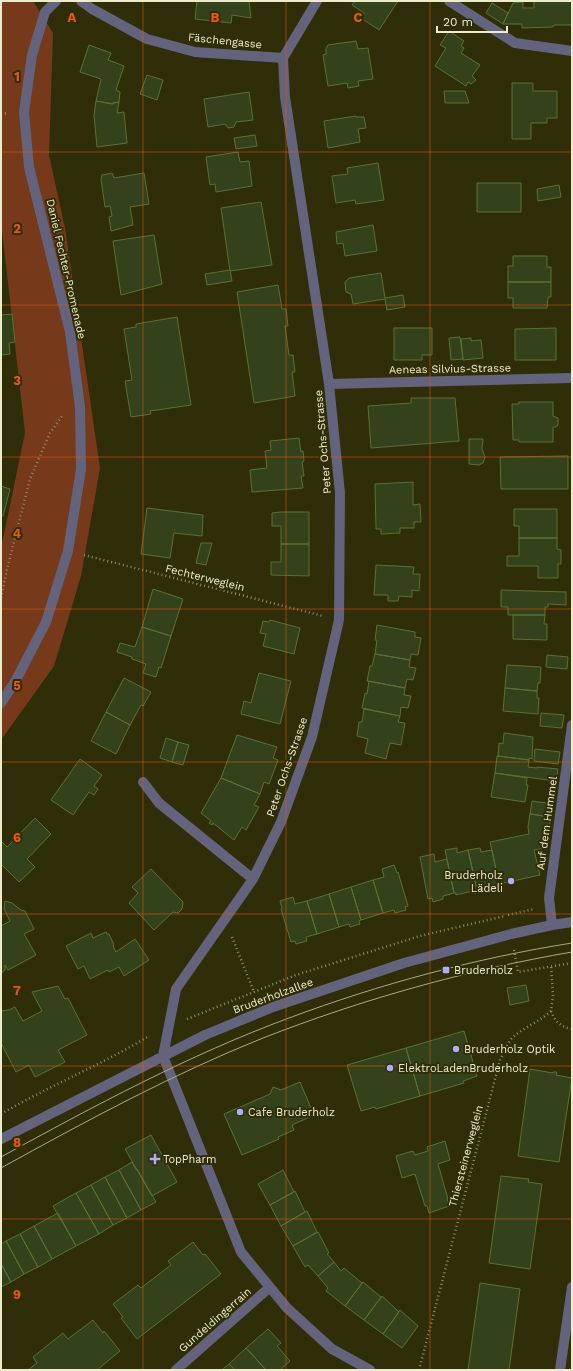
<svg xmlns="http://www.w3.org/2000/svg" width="573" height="1371" viewBox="0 0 573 1371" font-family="'Work Sans',sans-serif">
<rect width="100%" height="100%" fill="#302e08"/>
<path fill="#763a1b" d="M1 1H33L53 33 49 155 65 228 100 468 81 576 54 666 1 740V544L3 539 25 433 1 221Z"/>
<path fill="#33421a" stroke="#5a7134" d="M197 1H249L251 18 232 15 231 23 195 19Z
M355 1H398L379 30 361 18 364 13 352 5Z
M534 1H572V25H554L553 27 522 28V24H503L513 3 523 2V8H534Z
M492 3 508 13 503 24 486 13Z
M449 31 464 41 461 46 464 48 461 53 480 65 472 76 476 80 471 84 468 82 466 86 435 66 446 48 440 45Z
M356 41 358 49 368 48 373 79 358 81 359 86 348 88 347 83 328 86 323 55 326 54V49L328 45Z
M89 45 111 53 108 60 124 66 116 90 120 92 119 102 113 103V104L96 101 101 79 80 72Z
M147 75 163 80 157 100 140 94Z
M512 83H533V91H557V118H547V123H531V139H512Z
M444 91H465L469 103H445Z
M249 92 253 120 236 122 234 127 228 128 225 124 208 127 204 99Z
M96 101 113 104V103L119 102 117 113 124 112 127 143 97 147 94 115Z
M356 116V117H364L366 128 358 129 360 142 328 148 324 121Z
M255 135 257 146 236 149 234 138Z
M238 152 240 162 249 161 252 186 216 192 215 184 210 185 206 157Z
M378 163 384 200 356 204 355 200 336 203 332 176 348 174 347 168Z
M112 173 114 178 144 173 149 204 130 207 133 225 111 231 109 217 112 216 110 206 105 207 101 179 102 175Z
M477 183H521V212H477Z
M559 185 561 197 538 201 537 189Z
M261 202 272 265 230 271 221 208Z
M373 225 377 251 345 256 343 243 337 244 336 232Z
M154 235 162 284 121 295 113 241Z
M513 256H547V267H551V282H508V266H513Z
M230 270 232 281 207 285 205 274Z
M381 273 385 298 403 295 405 307 387 310 385 299 353 304 351 294 346 292 345 282 349 278Z
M508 282H551V297H548L547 308H513V298H508Z
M278 285 282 309H286L288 326H285L289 355H293L295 372H292L295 396 254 403 237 292Z
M12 314 15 342 9 343 10 354 1 355V315Z
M177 317 191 405 150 411 151 414 131 417 125 381 132 380 124 329 136 327V324Z
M394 328H432V355H422V360H394Z
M556 328V360H515V329Z
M460 337 463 359 451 360 449 338Z
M471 338V341L481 340 483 358 463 360 461 339Z
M411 398H455L459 441 371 448 368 406 411 403Z
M519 402H553V416L558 418V425L556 427H553V442H519V440H513L512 404H519Z
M299 438 301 452 303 451 304 461 302 462 304 476H301L303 488 252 492 250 470 267 468 265 451 271 450 270 441Z
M469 439H483L482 449 485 457 483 463 479 465 469 464Z
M568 456V489H501L500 457Z
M413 482V505L420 504 421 522H414V528H400V533L381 534V529H376L375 484Z
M1 486 10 489 3 516H1Z
M147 508 203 515 202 536 174 533 170 558 141 554Z
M514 509H557V538H519V526H514Z
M281 512H309V544H281V526H272V513Z
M519 538H557V549L561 550V564H557L558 565V578H538V566H507V556H519Z
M201 543H212L206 565 196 563Z
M281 544H309V576L271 575V562H281Z
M376 565 414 567 413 574H420L419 591 412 590V597L399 596 398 601H388V595H374Z
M153 589 183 599 171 636 142 627Z
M501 590 566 592V605L548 604V607H545V615H508V607H501Z
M513 615H545L544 624H547V640L513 639Z
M270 620 300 628 294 654 263 646 266 634 260 633 263 621 269 622Z
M377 625 415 632V637L421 638 418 655 411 654 410 660 375 654 377 640H375Z
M142 627 171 636 161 668 159 667 156 677 143 673 146 664 132 659V657L117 652 120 643 135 647Z
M375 654 410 660 409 667 416 668 413 680 407 679 405 688 367 681 370 666H372Z
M547 655 568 657 567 669 546 667Z
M507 665 541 667 540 683H538L537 691 505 688Z
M259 673 291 681 280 724 241 714 244 701 251 703Z
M124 678 151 692 143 706 141 705 130 725 106 712Z
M369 681 405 688 404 695 411 696 408 708 401 707 400 716 362 708 365 693 367 694Z
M505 688 537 691V698H539L538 714 503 711Z
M364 709 400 716 398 722 405 723 401 745 390 743 386 759 365 753 368 739 357 736 359 722H362Z
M106 712 130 725 116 754 91 741Z
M541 713 564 715 562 728 540 726Z
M504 733 533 737 532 759 529 758V760L498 756 499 743 503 744Z
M237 735 277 747 273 758 278 760 269 784 264 782 260 794 221 778Z
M166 738 178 742 172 762 160 758Z
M178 742 189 745 183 765 172 762Z
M535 749 560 752 558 764 534 761Z
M497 756 529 760 528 767 537 768V767L558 769 556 781 495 773Z
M80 759 102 775 94 786 98 789 94 795 89 792 73 815 51 800Z
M495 773 527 778 526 785H528L525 802 491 797Z
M221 778 260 794 254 805 259 807 246 830 242 827 234 840 213 823 212 825 209 823 211 821 201 813Z
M532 801 553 804 551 817 530 814Z
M530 814 551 817 545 848 534 850 540 875 499 884 490 842 529 834 528 827Z
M35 818 51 834 27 859 35 867 19 882 1 864V841L7 847Z
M457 848V853L468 850 477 890 456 895V893H454L445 850Z
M480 848 481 852 492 850 499 884H497L498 886 477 890 468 850Z
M434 854 435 862 447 859 454 893 443 896V899L433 902 432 898 428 899 420 857Z
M394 865 397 873 398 872 408 906 405 907 406 910 395 913 394 910 383 913 373 880 384 877 382 869Z
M151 869 183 902 182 909 178 913 173 912 154 930 129 903 138 893 132 887Z
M373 880 383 913 361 920 351 887Z
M351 887 361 920 359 921 360 924 350 927 349 924 339 927 329 894Z
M329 894 339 927 317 934 307 901Z
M293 897 295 904 307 901 317 934 306 937 307 941 296 944 295 941 291 942 281 909 282 908 280 901Z
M5 901 12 903 21 910 25 911 34 929 24 934 36 955 8 970 5 965V970L1 973V926L10 921 4 909Z
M106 932 107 934H109L114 945 113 946 116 952 135 939 149 960 124 976 119 967 109 972 108 970 90 979 84 966 78 969 66 946 91 933 93 938Z
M526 985 529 1001 510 1005 507 988Z
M58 986 65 999 68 998 87 1035 58 1050 65 1062 35 1077 29 1065 16 1072 1 1043V1011L9 1010 15 1007 23 1021 42 1011 32 992Z
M464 1031 477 1076 463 1081 464 1083 420 1096 406 1048Z
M406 1048 420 1096 376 1109 375 1107 361 1111 347 1065Z
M530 1069 553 1073V1072H557L556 1075 572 1078 559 1162 518 1156Z
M300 1082 314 1115 292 1125 294 1130 278 1137 279 1139 242 1155 224 1114 270 1094 273 1087 281 1090Z
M151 1135 177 1182 152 1196 125 1149Z
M445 1141 450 1160 438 1164 448 1199H447L449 1206 429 1213 427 1206H425L415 1174 402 1178 396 1156 413 1151 415 1155 428 1151 427 1147Z
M132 1162 136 1170 137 1169 156 1202 141 1210 119 1170Z
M119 1170 141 1210 127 1218 105 1177Z
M283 1170 294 1192 270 1205 258 1184Z
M501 1176 529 1179 528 1182 542 1184 530 1269 489 1263Z
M105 1177 127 1218 113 1225 91 1185Z
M91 1185 113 1225 99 1234 76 1193Z
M295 1191 305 1212 281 1226 270 1205Z
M76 1193 99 1234 76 1246 53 1206Z
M307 1211 317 1232 293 1246 281 1226Z
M58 1213 76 1246 52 1259 34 1226Z
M34 1226 52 1259 38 1267 20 1234Z
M318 1232 329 1253 327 1254 334 1262 318 1276 308 1265 305 1267 293 1246Z
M20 1234 38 1267 24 1274 6 1241Z
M6 1241 24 1274 11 1282 1 1264V1244Z
M193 1242 203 1255 205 1254 221 1274 137 1339 121 1318 123 1317 113 1304 138 1285 141 1288 171 1265 168 1261Z
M334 1262 341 1271 344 1268 362 1283 345 1306 326 1291 328 1288 318 1276Z
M1 1264 11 1282 1 1287Z
M363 1282 381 1297 364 1320 345 1306Z
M480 1283 520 1289 509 1370H468Z
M382 1296 399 1312 383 1334 364 1320Z
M400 1310 418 1326 402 1348 383 1334Z
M93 1320 103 1333 104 1331 120 1351 97 1370H28L37 1363 33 1357 63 1333 68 1339Z
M268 1329 281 1343 277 1346 290 1361 280 1370H266L246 1348Z
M246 1348 266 1370H235L229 1364Z
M229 1364 235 1370H222L223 1369Z"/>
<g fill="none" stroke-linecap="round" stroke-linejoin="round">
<path stroke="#8f8d69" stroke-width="2.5" stroke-dasharray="1 3" stroke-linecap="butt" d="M1 114 8 113
M84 555 323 616
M1 598 7 569 30 479 50 433 62 416
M508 915 534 909
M232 937 254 992
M514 950 518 972 572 963
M551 1011C555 1022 561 1027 572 1029
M187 1019 296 975 420 936 505 916
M1 1114C49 1086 101 1065 149 1036
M419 1370 500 1060C504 1053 507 1044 512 1038 524 1027 539 1022 551 1011L553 995 551 966"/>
<path stroke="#64637d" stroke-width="10" d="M81 1 92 9 147 39 195 52 283 58
M317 1 283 58 285 97 329 384 340 493 339 620 312 737 281 822 253 879 176 989 163 1056 241 1252 287 1308 332 1349 370 1370
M449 1 515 43 572 51
M329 384 572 378
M1 703 16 680 46 622 68 551 81 469 80 407 70 332 29 167 24 112 32 55 45 12 56 1
M143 782 159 803 253 879
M552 925 549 898 572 725
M1 1139 205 1035 273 1007 404 963 511 934 552 925 572 922
M176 1370 270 1287
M560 1370 572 1287"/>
<path stroke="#abaa87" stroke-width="1" d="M1 1157C94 1106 189 1055 289 1018 380 984 477 958 572 943
M1 1168C86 1121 173 1074 263 1038 363 999 467 970 572 952"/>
</g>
<path fill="none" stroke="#e8590c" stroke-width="1" stroke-opacity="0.55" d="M143 1V1370M286 1V1370M430 1V1370M1 152H572M1 305H572M1 457H572M1 609H572M1 762H572M1 914H572M1 1066H572M1 1219H572"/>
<g fill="#b2adf9" stroke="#302e08" stroke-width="1.5">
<circle cx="511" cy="881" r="4"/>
<rect x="442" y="966" width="8" height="8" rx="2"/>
<circle cx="456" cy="1049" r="4"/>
<circle cx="390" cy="1068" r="4"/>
<circle cx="240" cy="1112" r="4"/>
<path d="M153 1153h4v4h4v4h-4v4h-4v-4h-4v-4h4z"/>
</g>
<g text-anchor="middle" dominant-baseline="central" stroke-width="4" stroke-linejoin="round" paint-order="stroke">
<g font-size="11" fill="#eeedcb" stroke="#302e08">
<text transform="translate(225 41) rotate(6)">Fäschengasse</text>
<text transform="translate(66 269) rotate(77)">Daniel Fechter-Promenade</text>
<text transform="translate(450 369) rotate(-1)">Aeneas Silvius-Strasse</text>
<text transform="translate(323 442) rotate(-95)">Peter Ochs-Strasse</text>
<text transform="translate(205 578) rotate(14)">Fechterweglein</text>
<text transform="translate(287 767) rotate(-71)">Peter Ochs-Strasse</text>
<text transform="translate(547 823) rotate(-82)">Auf dem Hummel</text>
<text transform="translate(273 996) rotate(-20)">Bruderholzallee</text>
<text transform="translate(466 1156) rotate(-75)">Thiersteinerweglein</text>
<text transform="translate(215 1320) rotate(-41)">Gundeldingerrain</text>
</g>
<g font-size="11" fill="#eeedcb" stroke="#302e08" text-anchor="start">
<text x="503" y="875" text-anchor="end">Bruderholz<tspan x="503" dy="13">Lädeli</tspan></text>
<text x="454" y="970">Bruderholz</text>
<text x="464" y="1049">Bruderholz Optik</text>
<text x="398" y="1068">ElektroLadenBruderholz</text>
<text x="248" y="1112">Cafe Bruderholz</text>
<text x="163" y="1159">TopPharm</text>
</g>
</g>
<g font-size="13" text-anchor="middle" font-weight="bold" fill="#e8590c" stroke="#302e08" stroke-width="4" stroke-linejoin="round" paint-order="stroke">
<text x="72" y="22">A</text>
<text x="215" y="22">B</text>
<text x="358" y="22">C</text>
<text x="17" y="81">1</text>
<text x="17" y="233">2</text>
<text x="17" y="385">3</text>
<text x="17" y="538">4</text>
<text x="17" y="690">5</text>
<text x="17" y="842">6</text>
<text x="17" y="995">7</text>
<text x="17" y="1147">8</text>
<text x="17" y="1299">9</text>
</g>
<rect width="573" height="1371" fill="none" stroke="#eeedcb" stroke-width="4"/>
<path d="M437 26v6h70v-6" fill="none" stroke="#eeedcb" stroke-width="2"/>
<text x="443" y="26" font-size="12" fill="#eeedcb" stroke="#302e08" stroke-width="3" paint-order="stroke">20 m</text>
</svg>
